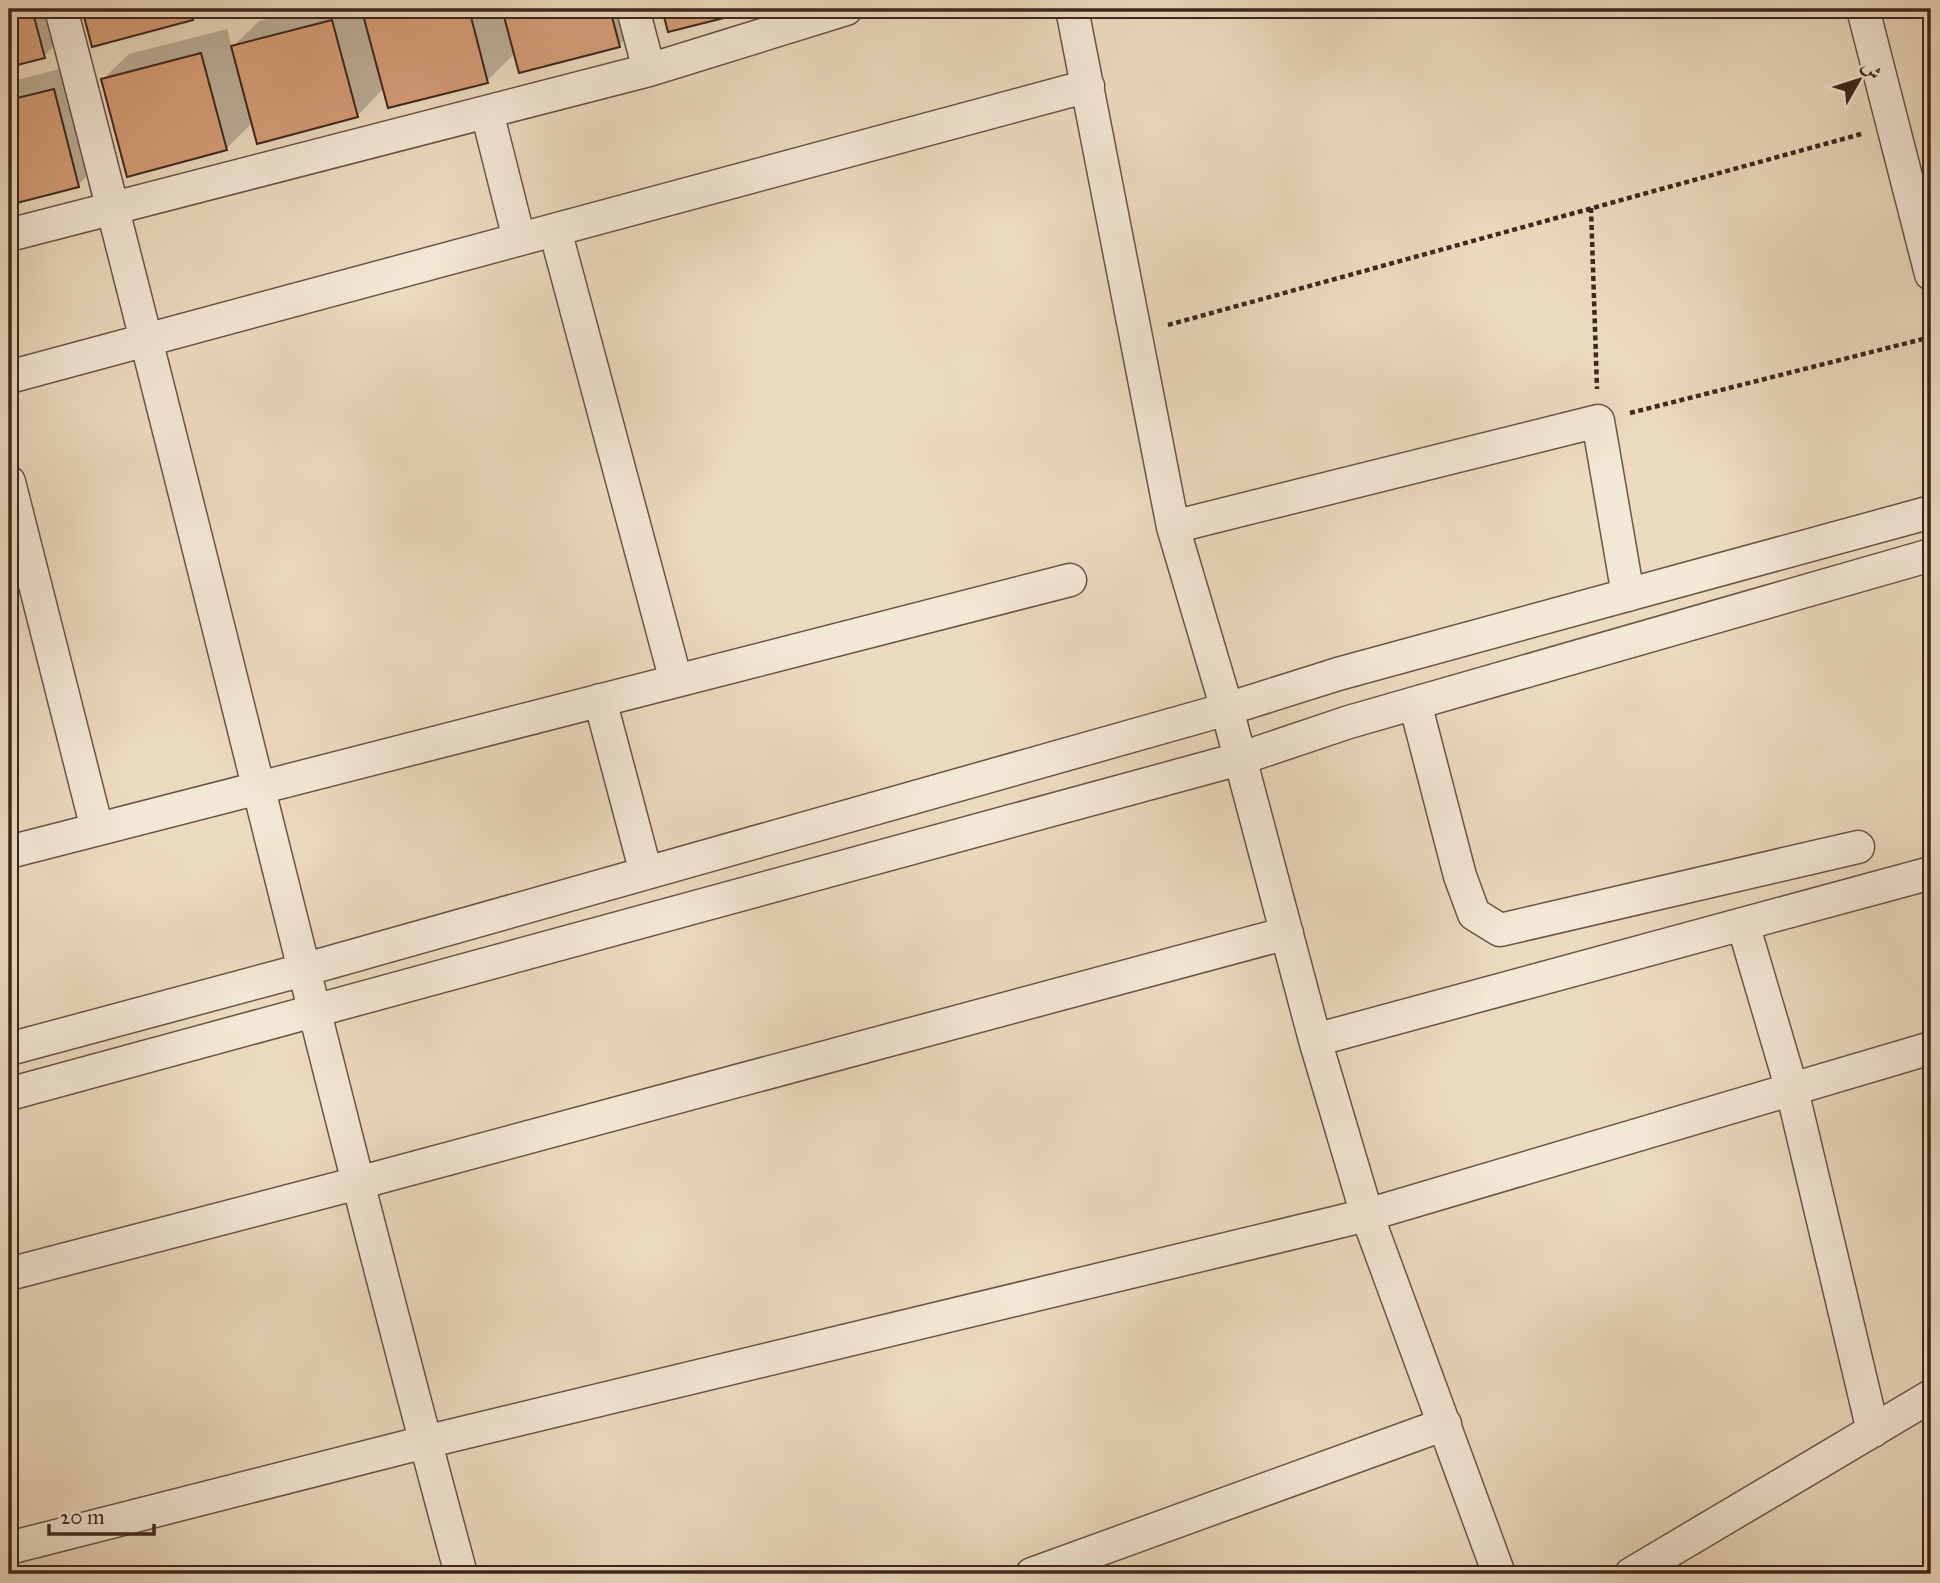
<svg xmlns="http://www.w3.org/2000/svg" width="1940" height="1583" viewBox="0 0 1940 1583" font-family="'IM FELL Great Primer',Amiri,serif">
<rect width="100%" height="100%" fill="#ecdabf"/>
<filter id="stains"><feTurbulence type="fractalNoise" baseFrequency=".00286" numOctaves="4"/><feColorMatrix values="0 0 0 0 .2 0 0 0 0 .09 0 0 0 0 .02 0 0 0 .5 -.17"/></filter>
<radialGradient id="worn" r=".72"><stop offset=".6" stop-color="#630" stop-opacity="0"/><stop offset="1" stop-color="#630" stop-opacity=".3"/></radialGradient>
<path fill="#0003" d="M9 9H64L70 30 44 56 9 65Z
M84 9H202L192 19 93 45Z
M305 9H361L362 13 367 9H642L645 19 619 45 515 53 487 81 384 88 357 116 253 122 226 149 103 79 129 54 227 29 232 47 259 21Z
M79 64 104 159 78 185 9 203V82Z"/>
<path fill="#d69e79" stroke="#3e271e" stroke-width="2" d="M9 9H32L45 58 9 67Z
M82 9H190L193 20 92 47Z
M220 9H241L221 14Z
M370 9H469L488 83 388 108 362 11Z
M502 9H610L620 47 519 73Z
M662 9H760L668 32Z
M332 20 358 117 257 144 231 46Z
M201 53 227 150 127 177 101 79Z
M54 89 79 187 9 205V100Z"/>
<g fill="none" stroke-linecap="round" stroke-linejoin="round">
<defs>
<path id="street" d="M61 9C198 530 320 1054 461 1574
M633 9 649 70
M1072 9 1173 527 1227 709 1315 1040 1367 1215 1499 1574
M1863 9 1931 274
M487 112 519 239
M555 230 676 681
M9 235 649 70 846 9
M9 377 1088 86
M9 482 97 829
M1173 527 1598 421 1628 595
M600 700 646 873
M1415 703 1460 876 1474 914 1500 930 1858 847
M9 852 1070 580
M1743 924 1792 1090 1873 1431
M1315 1040 1931 873
M9 1049 303 970 1227 709 1338 674 1931 512
M9 1094 1239 759 1349 722 1931 555
M9 1274 358 1183 1287 933
M9 1548 425 1442 1367 1215 1931 1048
M1032 1574 1445 1424
M1631 1574 1931 1396"/>
</defs>
<use href="#street" stroke="#6a5446" stroke-width="35"/>
<path stroke="#3e271e" stroke-width="4.5" stroke-dasharray="5 3.5" stroke-linecap="butt" d="M1591 208 1597 389
M1168 325 1861 134
M1630 413 1931 337"/>
<use href="#street" stroke="#f3e7d5" stroke-width="32"/>
</g>
<rect width="1940" height="1583" fill="none" stroke="#ecdabf" stroke-width="35"/>
<rect x="10" y="10" width="1919" height="1562" fill="none" stroke="#3e271e" stroke-width="3.5"/>
<rect x="18" y="18" width="1905" height="1548" fill="none" stroke="#3e271e" stroke-width="2"/>
<g transform="translate(1859 80) rotate(51)" stroke="#f3e7d5" stroke-width="5" paint-order="stroke">
<path d="M0-5L12 26L0 18L-12 26Z" fill="#3e271e"/>
<text y="-10" font-size="19" font-weight="bold" text-anchor="middle" fill="#3e271e">ش</text>
</g>
<path d="M49 1524v10h105v-10" fill="none" stroke="#3e271e" stroke-width="3.5"/>
<text x="60" y="1524" font-size="21" fill="#3e271e" stroke="#f3e7d5" stroke-width="5" paint-order="stroke">20 m</text>
<rect width="100%" height="100%" filter="url(#stains)"/>
<rect width="100%" height="100%" fill="url(#worn)"/>
</svg>
